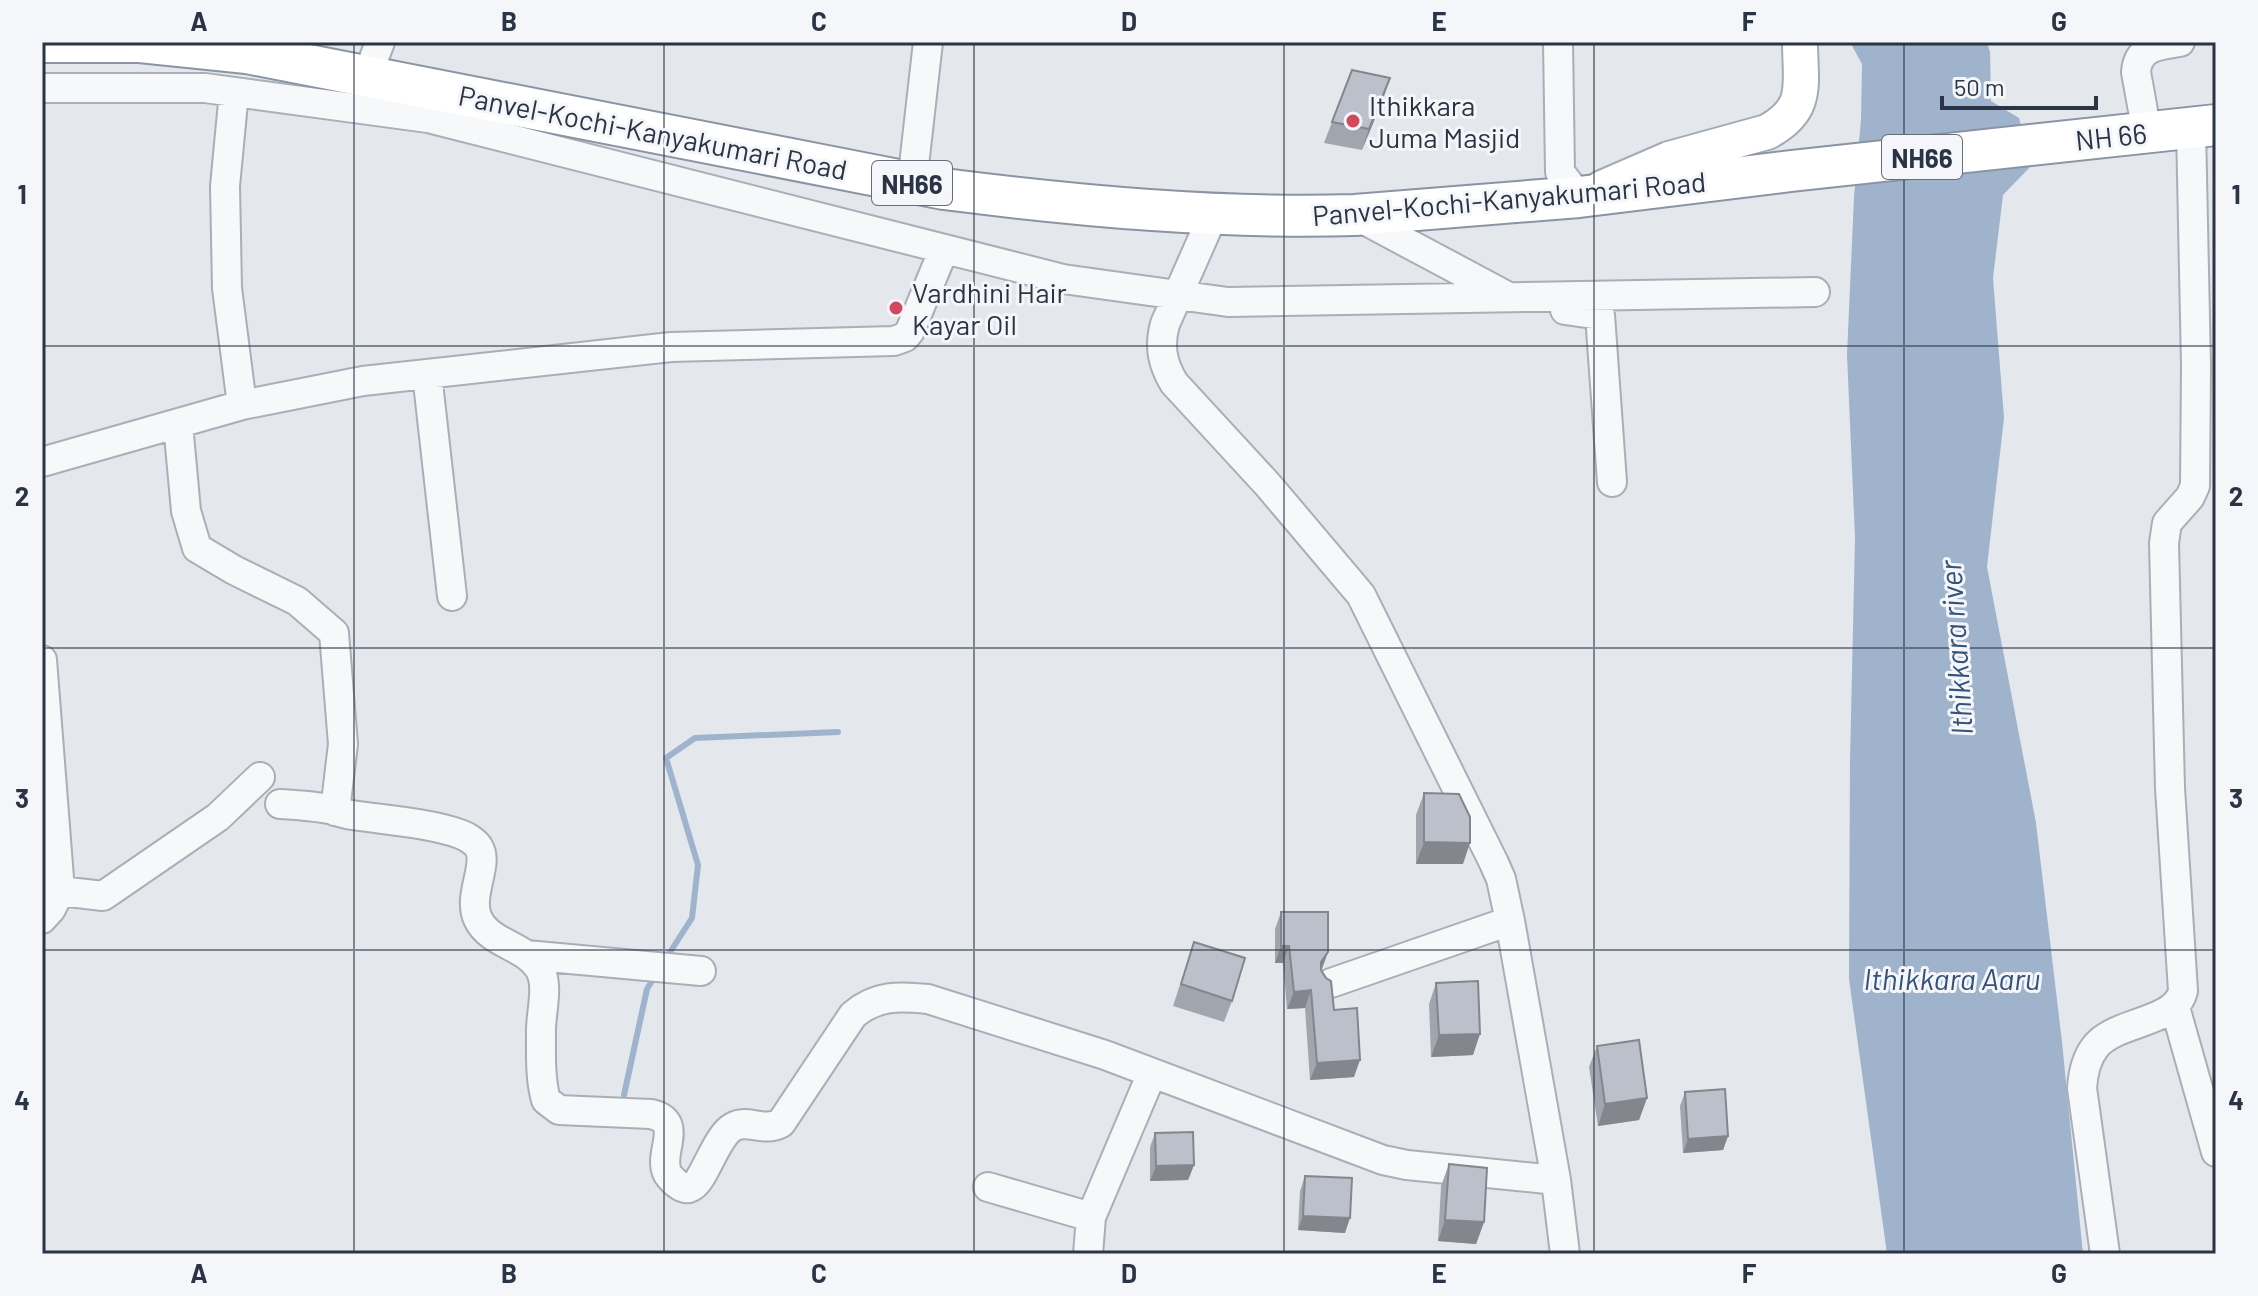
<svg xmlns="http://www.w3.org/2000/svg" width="2258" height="1296" viewBox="0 0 2258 1296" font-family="Barlow,sans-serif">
<rect width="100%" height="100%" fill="#e4e7ec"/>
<path fill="#9fb4cc" d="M1850 42H1987L1990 52 1991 101 2019 118 2032 165 2003 195 1993 278 2004 418 1987 567 2036 823 2062 1042 2083 1254H1887L1849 979 1850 760 1855 538 1847 355 1854 197 1861 119 1862 64Z"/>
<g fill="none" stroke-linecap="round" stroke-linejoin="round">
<path stroke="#9fb4cc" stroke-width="6" d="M665 960 692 918 698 865 666 758 695 738 838 732
M624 1095 647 989 655 976"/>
<defs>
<path id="minor" d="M1558 42 1560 172 1579 197
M367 77 380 42
M42 88H205L428 118 1063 279 1228 302 1815 292
M234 92 225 186 227 288 242 405
M2147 133 2136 72C2138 46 2160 45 2180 42
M912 183 928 42
M1214 213 1165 324C1159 346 1162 363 1174 383L1268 485 1361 595 1494 863 1501 879 1510 921 1556 1180 1565 1254
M1355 215 1505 295
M1565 310 1600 315 1612 482
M427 374 452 596
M178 424 186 511 197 548 234 570 297 601 334 633 343 744 335 811
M42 462 242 405 363 381 671 347 894 341 905 337 910 331 944 249
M42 660 60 891 51 909 42 919
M280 804C298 805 316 806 334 810 340 812 345 814 352 815 385 820 429 823 460 834 466 836 476 842 479 848 489 865 467 896 478 919 490 944 524 945 539 968 550 985 540 1014 541 1034 541 1055 540 1079 546 1100L559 1110 651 1114C688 1122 653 1158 670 1177 675 1183 684 1191 691 1187 704 1182 716 1136 733 1127 748 1118 762 1133 781 1123L853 1015C876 995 899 996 928 999L1105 1055 1383 1160 1407 1165 1556 1180
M43 892 60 891 103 896 218 817 260 777
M526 955 701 971
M1331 983 1510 921
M2175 1007 2216 1152
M988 1187 1091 1217
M1088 1254 1091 1217 1152 1073
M2105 1254 2082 1088C2083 1073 2086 1058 2096 1046 2116 1021 2176 1023 2183 991L2170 788 2164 543 2167 523 2190 497 2195 486 2196 366 2191 128"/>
<path id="major" d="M1602 188 1669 159 1767 132C1810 109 1800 84 1800 42"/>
<path id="highway" d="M42 42H140L247 53 944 189C1079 206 1219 219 1355 215L1579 197 1791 171 2216 125"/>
</defs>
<use href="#minor" stroke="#a9aeb7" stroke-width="32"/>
<use href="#major" stroke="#a3abb8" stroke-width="38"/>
<use href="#highway" stroke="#8b94a3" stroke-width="44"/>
<use href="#minor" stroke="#f7f8fa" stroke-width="28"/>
<use href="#major" stroke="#fff" stroke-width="34"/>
<use href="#highway" stroke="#fff" stroke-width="40"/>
</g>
<path fill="#a1a5ae" d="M1383 99 1362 150 1324 143 1332 122Z
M1424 793 1463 864H1416V815Z
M1281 912 1321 970 1354 1077 1310 1080 1305 1008 1287 1009 1283 963H1275V929Z
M1194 942 1232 1001 1224 1022 1173 1006Z
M1436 983 1473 1055 1431 1057 1429 1004Z
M1597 1046 1647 1098 1639 1120 1598 1126 1589 1067Z
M1685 1092 1728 1136 1723 1150 1683 1153 1680 1106Z
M1155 1133 1194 1165 1188 1180 1150 1181V1147Z
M1449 1164 1484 1222 1476 1244 1438 1241 1441 1186Z
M1305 1176 1345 1233 1298 1230 1300 1191Z"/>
<path fill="#83868d" d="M1390 78 1383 99 1362 150 1369 129Z
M1424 842 1470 843 1463 864H1416Z
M1281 946H1289L1283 963H1275Z
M1328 952 1322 969 1315 979 1321 962Z
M1311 990 1305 1008 1287 1009 1294 992Z
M1480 1034 1473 1055 1431 1057 1439 1035Z
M1360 1060 1354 1077 1310 1080 1317 1063Z
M1647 1098 1639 1120 1598 1126 1605 1104Z
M1728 1136 1723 1150 1683 1153 1688 1139Z
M1194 1165 1188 1180 1150 1181 1156 1166Z
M1303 1216 1350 1218 1345 1233 1298 1230Z
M1445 1220 1484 1222 1476 1244 1438 1241Z"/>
<path fill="#bbc0ca" stroke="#83868d" stroke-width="2" d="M1352 70 1390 78 1369 129 1332 122Z
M1424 793 1459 794 1470 817V843L1424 842Z
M1281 912H1328V952L1321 962V970L1326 978 1331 981 1334 1010 1357 1008 1360 1060 1317 1063 1311 990 1294 992 1289 946H1281Z
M1194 942 1245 958 1232 1001 1181 984Z
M1478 981 1480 1034 1439 1035 1436 983Z
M1639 1040 1647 1098 1605 1104 1597 1046Z
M1725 1089 1728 1136 1688 1139 1685 1092Z
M1193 1132 1194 1165 1156 1166 1155 1133Z
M1449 1164 1487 1168 1484 1222 1445 1220Z
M1305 1176 1352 1178 1350 1218 1303 1216Z
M1192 1253H1240V1254H1192Z"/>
<path fill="none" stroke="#2b3445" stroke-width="2" stroke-opacity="0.55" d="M354 42V1254M664 42V1254M974 42V1254M1284 42V1254M1594 42V1254M1904 42V1254M42 346H2216M42 648H2216M42 950H2216"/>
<g fill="#d1495b" stroke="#f4f6f9" stroke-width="3">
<circle cx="1353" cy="121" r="8"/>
<circle cx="896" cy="308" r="8"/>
</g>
<g text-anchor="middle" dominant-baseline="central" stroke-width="6" stroke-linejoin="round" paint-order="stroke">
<g fill="#f4f6f9" stroke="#676e7b" stroke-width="2">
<rect x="1882" y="135" width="80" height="44" rx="6"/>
<rect x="872" y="161" width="80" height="44" rx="6"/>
</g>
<g font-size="26" font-weight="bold" fill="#2b3445">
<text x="1922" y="157">NH66</text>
<text x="912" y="183">NH66</text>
</g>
<g font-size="28" fill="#2b3445" stroke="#f4f6f9" text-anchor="start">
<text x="1369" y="105">Ithikkara<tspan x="1369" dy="32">Juma Masjid</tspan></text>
<text x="912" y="292">Vardhini Hair<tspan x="912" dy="32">Kayar Oil</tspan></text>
</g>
<g font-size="28" fill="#2b3445" stroke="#f4f6f9">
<text transform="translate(653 132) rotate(11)">Panvel-Kochi-Kanyakumari Road</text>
<text transform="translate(2111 136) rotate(-6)">NH 66</text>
<text transform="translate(1509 198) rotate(-5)">Panvel-Kochi-Kanyakumari Road</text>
</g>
<g font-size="30" font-style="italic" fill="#34527a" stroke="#f4f6f9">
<text transform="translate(1955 648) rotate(-94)">Ithikkara river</text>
<text x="1952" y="978">Ithikkara Aaru</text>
</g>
</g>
<rect width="2258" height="1296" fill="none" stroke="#f4f6f9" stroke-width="88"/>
<path d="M1942 96v12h154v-12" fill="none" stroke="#2b3445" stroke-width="4"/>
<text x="1954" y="96" font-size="24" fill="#2b3445" stroke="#f4f6f9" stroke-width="6" paint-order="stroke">50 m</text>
<rect x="44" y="44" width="2170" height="1208" fill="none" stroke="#2b3445" stroke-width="3"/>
<g font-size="26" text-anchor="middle" font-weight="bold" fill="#2b3445">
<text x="199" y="31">A</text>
<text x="509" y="31">B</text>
<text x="819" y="31">C</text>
<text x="1129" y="31">D</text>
<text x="1439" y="31">E</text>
<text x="1749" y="31">F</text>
<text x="2059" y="31">G</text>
<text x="22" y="204">1</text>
<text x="2236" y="204">1</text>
<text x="22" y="506">2</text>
<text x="2236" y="506">2</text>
<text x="22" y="808">3</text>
<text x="2236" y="808">3</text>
<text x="22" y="1110">4</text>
<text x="2236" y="1110">4</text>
<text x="199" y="1283">A</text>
<text x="509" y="1283">B</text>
<text x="819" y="1283">C</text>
<text x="1129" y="1283">D</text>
<text x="1439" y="1283">E</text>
<text x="1749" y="1283">F</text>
<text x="2059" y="1283">G</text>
</g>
</svg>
